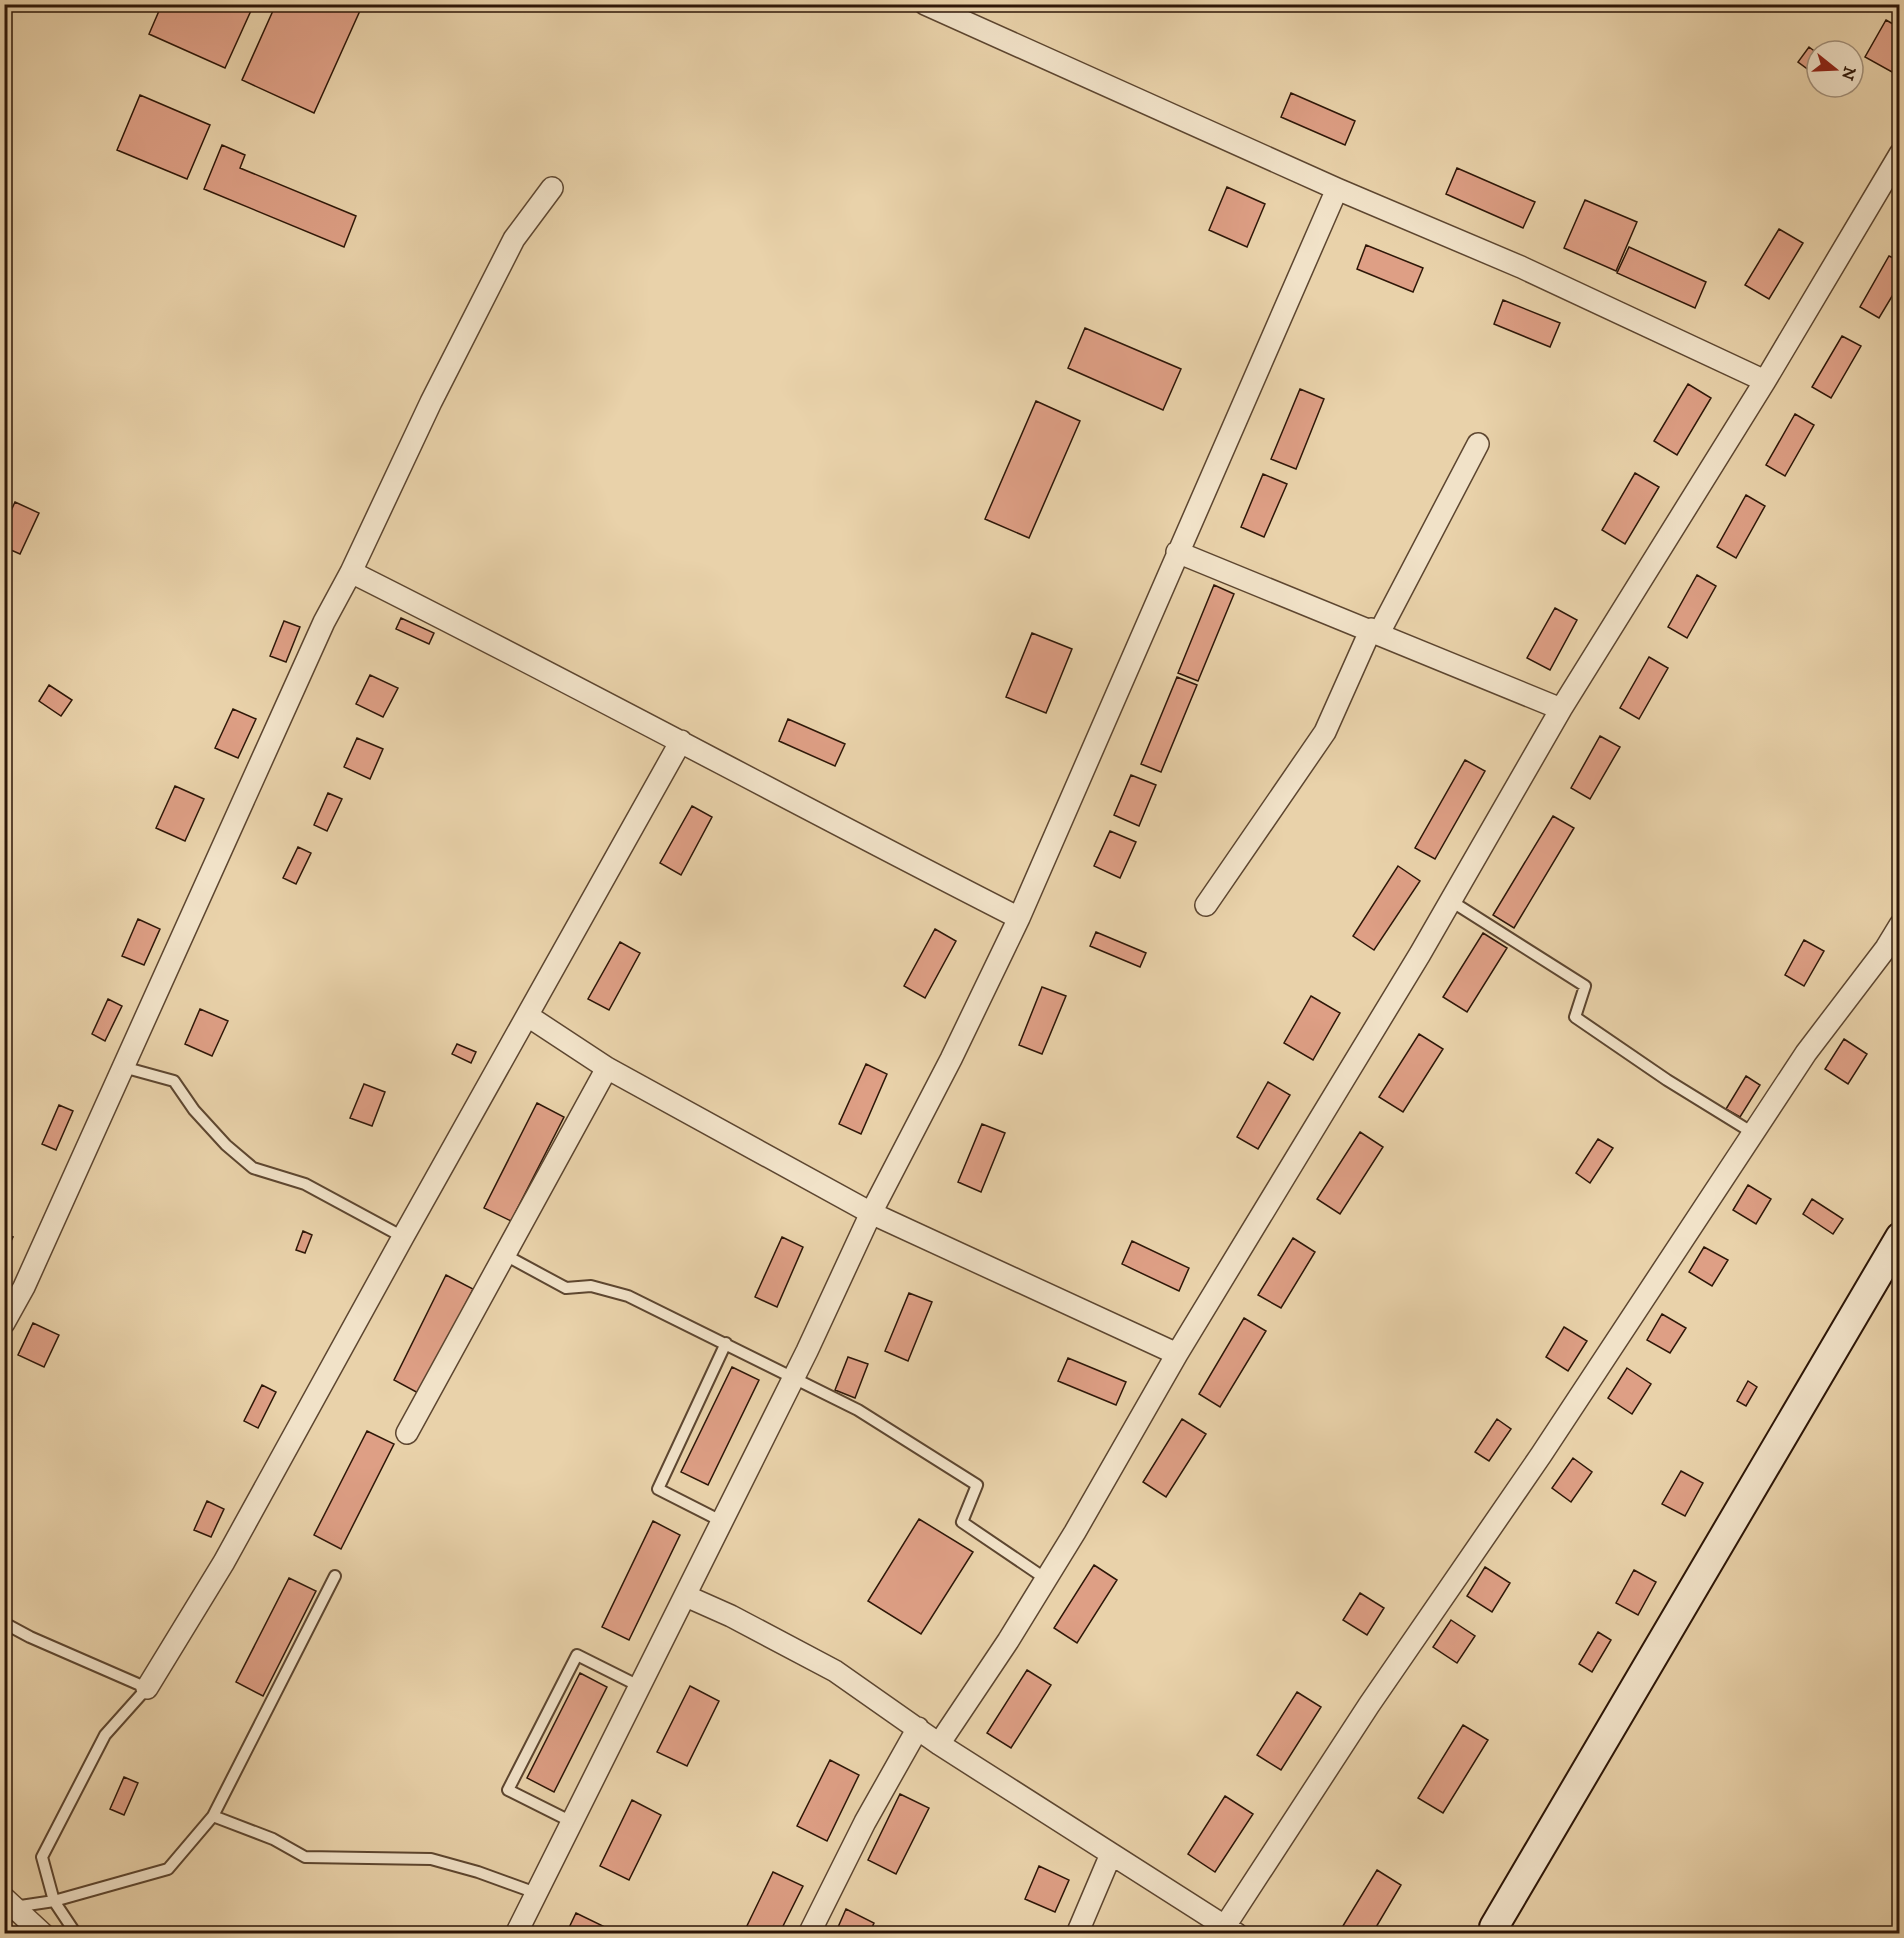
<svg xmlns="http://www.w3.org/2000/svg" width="1904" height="1938" viewBox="0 0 1904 1938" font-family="'IM FELL DW Pica',serif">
<rect width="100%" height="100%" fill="#e9d2aa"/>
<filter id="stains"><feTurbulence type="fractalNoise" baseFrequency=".00333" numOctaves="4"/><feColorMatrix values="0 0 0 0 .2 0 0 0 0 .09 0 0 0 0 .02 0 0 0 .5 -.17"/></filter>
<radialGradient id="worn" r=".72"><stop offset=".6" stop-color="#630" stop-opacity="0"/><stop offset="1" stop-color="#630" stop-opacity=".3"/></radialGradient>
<path fill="#de9f85" stroke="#2e1708" stroke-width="1.5" d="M162 4H254L225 68 149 34Z
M276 4H363L314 113 242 80Z
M1886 20 1900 28V59L1892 72 1865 57Z
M1809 47 1817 53V76L1798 62Z
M1291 93 1355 121 1345 145 1281 117Z
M140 95 210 125 187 179 117 150Z
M222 145 245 155 240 168 356 216 344 247 204 189Z
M1457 168 1535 202 1523 228 1446 194Z
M1227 187 1265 204 1247 247 1209 230Z
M1585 200 1637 222 1616 271 1564 248Z
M1779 229 1803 243 1769 299 1745 285Z
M1366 245 1423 268 1413 292 1357 269Z
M1629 247 1706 282 1695 308 1617 273Z
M1889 256 1900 261V283L1879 318 1860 307Z
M1503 300 1560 323 1550 347 1494 324Z
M1085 328 1181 369 1163 410 1068 368Z
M1842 336 1861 346 1831 398 1812 387Z
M1688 384 1711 398 1677 455 1654 441Z
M1300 389 1324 399 1296 469 1271 459Z
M1036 401 1080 421 1029 538 985 519Z
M1795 414 1814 425 1785 476 1766 465Z
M1635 473 1659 487 1625 544 1602 530Z
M1263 474 1287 484 1264 537 1241 527Z
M1746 495 1765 506 1736 558 1717 547Z
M15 502 39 513 20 554 4 547V526Z
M1697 575 1716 586 1687 638 1668 627Z
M1214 585 1234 594 1198 681 1178 673Z
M1555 608 1577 620 1550 670 1527 658Z
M401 618 434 633 429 644 396 629Z
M284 621 300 627 286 662 270 656Z
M1032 633 1072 649 1046 713 1006 697Z
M1649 657 1668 668 1639 719 1620 708Z
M370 675 398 688 383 717 356 704Z
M1177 677 1197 685 1161 772 1141 764Z
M49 685 72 700 61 716 39 701Z
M233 709 256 719 238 758 215 748Z
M788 719 845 744 835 766 779 741Z
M1600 736 1620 747 1590 799 1571 788Z
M357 738 383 749 370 779 344 767Z
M1465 760 1485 771 1435 859 1415 848Z
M1131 775 1156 785 1139 826 1114 815Z
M175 786 204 799 185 841 156 828Z
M328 793 342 799 327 831 314 825Z
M692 806 712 817 681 875 660 863Z
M1553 816 1574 828 1514 928 1493 915Z
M1110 831 1136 842 1120 878 1094 866Z
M298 847 311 853 296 884 283 878Z
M1398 866 1420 881 1374 950 1353 936Z
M138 919 160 929 144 965 122 956Z
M935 929 956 941 925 998 904 986Z
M1096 932 1146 953 1140 967 1090 946Z
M1483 933 1507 948 1467 1012 1443 997Z
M1804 940 1824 951 1804 986 1785 975Z
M620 942 640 953 609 1010 588 999Z
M1042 987 1066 996 1042 1054 1019 1045Z
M1311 996 1340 1013 1313 1060 1284 1043Z
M108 999 122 1006 105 1041 92 1034Z
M200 1009 228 1021 212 1056 185 1044Z
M1419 1034 1443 1049 1403 1112 1379 1097Z
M1844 1039 1867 1054 1848 1084 1825 1069Z
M457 1044 476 1052 471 1063 452 1054Z
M866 1064 887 1074 861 1134 839 1124Z
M1746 1076 1760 1085 1740 1117 1726 1109Z
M1268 1082 1290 1095 1258 1149 1237 1137Z
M364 1084 385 1092 372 1126 350 1118Z
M537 1103 564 1117 511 1221 484 1208Z
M59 1105 73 1111 56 1150 42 1144Z
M982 1124 1005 1133 981 1192 958 1182Z
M1360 1132 1383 1147 1340 1214 1317 1199Z
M1598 1139 1613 1148 1590 1183 1576 1173Z
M1748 1185 1771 1199 1756 1224 1733 1210Z
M1812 1199 1843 1219 1833 1234 1803 1214Z
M303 1231 312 1235 305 1253 296 1250Z
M4 1234 13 1237 4 1256Z
M782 1237 803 1247 777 1307 755 1297Z
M1293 1238 1315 1252 1281 1308 1258 1295Z
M1132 1241 1189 1268 1179 1291 1122 1264Z
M1704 1247 1728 1260 1712 1286 1689 1272Z
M446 1275 473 1289 420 1394 394 1380Z
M909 1293 932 1302 908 1361 885 1351Z
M1662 1314 1686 1328 1670 1353 1647 1340Z
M1244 1318 1266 1331 1220 1407 1199 1394Z
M33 1323 59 1335 44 1367 18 1355Z
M1564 1327 1587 1341 1568 1371 1546 1357Z
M848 1357 868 1364 855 1398 835 1390Z
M1068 1358 1126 1382 1116 1405 1058 1381Z
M732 1367 759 1380 708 1485 681 1472Z
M1627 1368 1651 1384 1632 1414 1608 1398Z
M1748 1381 1757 1387 1746 1406 1737 1401Z
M262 1385 276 1392 258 1428 244 1421Z
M1182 1419 1206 1434 1166 1497 1143 1482Z
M1497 1419 1511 1429 1489 1461 1475 1452Z
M367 1431 394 1444 341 1549 314 1535Z
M1573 1458 1592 1472 1571 1502 1552 1488Z
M1681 1471 1703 1483 1685 1516 1662 1504Z
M207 1501 224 1509 211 1537 194 1530Z
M919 1519 973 1552 921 1634 868 1601Z
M653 1521 680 1535 629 1640 602 1627Z
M1094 1565 1117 1580 1077 1643 1054 1628Z
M1485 1567 1510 1583 1492 1612 1467 1596Z
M1634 1570 1656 1582 1638 1615 1616 1603Z
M289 1578 316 1591 263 1696 236 1682Z
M1360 1593 1384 1608 1367 1635 1343 1620Z
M1451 1620 1475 1636 1457 1663 1433 1647Z
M1598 1632 1611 1640 1592 1672 1579 1664Z
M1027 1670 1051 1685 1011 1748 987 1733Z
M580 1673 607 1687 554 1792 527 1778Z
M690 1686 719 1701 687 1766 657 1752Z
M1297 1692 1321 1707 1281 1770 1257 1755Z
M1463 1725 1488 1740 1443 1813 1418 1798Z
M830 1760 859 1775 827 1841 797 1826Z
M124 1777 138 1783 124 1815 110 1809Z
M900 1794 929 1808 896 1874 868 1860Z
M1225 1796 1253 1814 1215 1872 1188 1854Z
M632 1800 661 1815 629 1880 600 1866Z
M1039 1866 1069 1880 1055 1912 1025 1899Z
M1377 1870 1401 1885 1372 1934H1338Z
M773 1872 803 1886 779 1934H743Z
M846 1909 874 1923 869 1934H835Z
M576 1913 605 1927 602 1934H566Z"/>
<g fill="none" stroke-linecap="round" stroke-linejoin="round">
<defs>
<path id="lane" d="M1451 901 1585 986 1575 1017 1667 1080 1753 1133
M123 1067 174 1081 194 1110 226 1145 253 1168 305 1184 403 1237
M505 1255 566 1288 591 1286 628 1296 858 1410 977 1485 962 1522 1046 1579
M723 1522 658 1489 726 1343
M4 1623 30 1637 147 1688 105 1735 42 1857 54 1901 76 1934
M213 1816 273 1839 305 1857 431 1859 478 1872 536 1893
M572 1822 508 1790 577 1655 641 1687
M14 1907 54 1901 168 1869 213 1816 335 1576"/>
<path id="street" d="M925 4 1337 189 1521 267 1765 381
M1177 552 1561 709
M351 572C575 684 795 804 1019 918
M1379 633 1478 444
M1206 905 1325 732 1371 629
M528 1016 607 1068 871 1213 1177 1354
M4 1323 24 1287 324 622 351 572 431 402 514 239 552 188
M407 1433 607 1068
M686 1596 731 1616 835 1671 939 1744 1237 1934
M147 1688 224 1562 403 1237 681 741
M939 1744 1008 1641 1075 1532 1177 1354 1420 954 1561 709 1765 381 1900 154
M4 1898 43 1934
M1225 1926 1369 1705 1541 1455 1806 1053 1886 948 1900 925
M516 1934 807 1351 871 1213 951 1059 1019 918 1337 189
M809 1934 865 1822 918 1728
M1077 1934 1111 1854"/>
<path id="secondary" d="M1494 1927 1900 1237"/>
</defs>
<use href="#lane" stroke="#5d4630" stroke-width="14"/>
<use href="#street" stroke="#5d4630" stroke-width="24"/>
<use href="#secondary" stroke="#2e1708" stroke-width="32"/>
<use href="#lane" stroke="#f1e2c8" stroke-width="10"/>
<use href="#street" stroke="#f1e2c8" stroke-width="21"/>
<use href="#secondary" stroke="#f1e2c8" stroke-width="28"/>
</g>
<rect width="1904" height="1938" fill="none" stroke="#e9d2aa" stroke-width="24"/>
<rect x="6" y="6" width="1892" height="1926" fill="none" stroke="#2e1708" stroke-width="3"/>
<rect x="12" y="12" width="1880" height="1914" fill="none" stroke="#2e1708" stroke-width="1.5"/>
<g transform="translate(1835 69) rotate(108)"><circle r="28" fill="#f1e2c8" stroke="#a3917b" stroke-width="1.5"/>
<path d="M0-4.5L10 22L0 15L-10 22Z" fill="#8f2418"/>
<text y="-9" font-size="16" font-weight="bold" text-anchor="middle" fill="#2e1708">N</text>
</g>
<rect width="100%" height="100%" filter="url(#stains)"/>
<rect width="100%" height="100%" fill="url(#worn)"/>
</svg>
